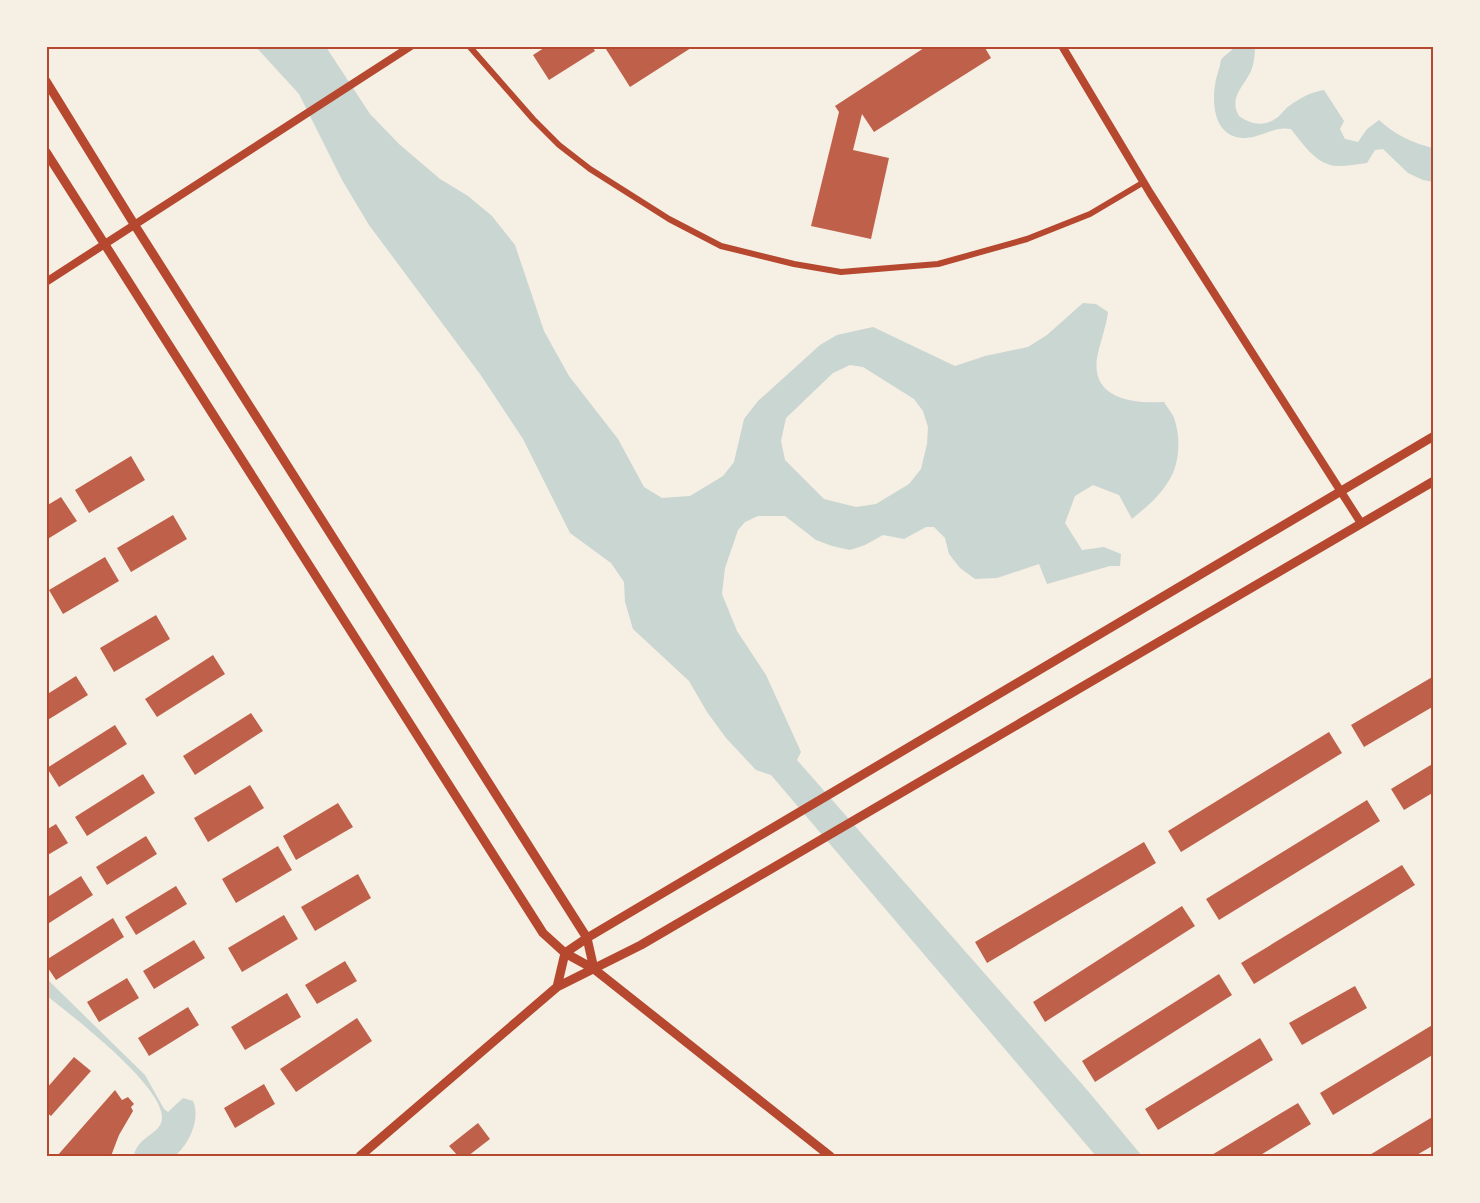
<svg xmlns="http://www.w3.org/2000/svg" width="1480" height="1203" viewBox="0 0 1480 1203" font-family="'Zilla Slab',serif">
<rect width="100%" height="100%" fill="#f6efe4"/>
<path fill="#c9d6d2" fill-rule="evenodd" d="M256 47H326L370 114 399 144 440 179 468 196 492 216 515 245 544 331 569 376 618 439 644 487 662 498 690 496 723 476 734 462 744 419 758 401 820 345 837 335 873 327 955 366 985 356 1028 347 1047 335 1083 303 1096 304 1108 312C1106 328 1100 342 1097 358 1091 399 1133 404 1164 402 1167 407 1172 413 1174 418 1181 437 1180 465 1168 482 1159 497 1145 508 1132 519L1119 495 1093 485 1075 496 1065 523 1082 550 1104 547 1121 554 1120 566H1110L1047 584 1039 564 997 578 975 579 960 568 949 554 945 538 934 527H926L904 539 883 535 865 545 850 550 832 546 816 540 785 516H758L745 522 738 530 725 568 722 594 737 631 766 675 801 752 797 760 1088 1091 1142 1156H1096L771 775 756 770 726 738 707 712 689 681 633 629 625 602 624 582 611 563 570 533 523 439 480 374 369 225 342 180 299 94ZM850 365 863 367 914 399 923 411 928 427 927 444 921 469 909 484 876 504 856 507 824 499 785 460 781 441 786 418 833 373Z
M1234 47H1255C1255 55 1254 63 1251 71 1244 86 1228 98 1239 116 1250 124 1263 127 1275 119 1281 116 1284 109 1289 106 1300 98 1311 92 1324 90L1344 121 1340 129 1345 139 1358 142 1367 129 1379 120C1395 135 1413 143 1433 148V182L1423 180 1408 173 1383 149 1375 150 1367 163C1357 164 1348 166 1338 166 1317 166 1303 144 1291 129 1274 126 1263 137 1246 138 1210 139 1210 94 1219 69 1220 66 1220 63 1221 60 1224 55 1231 52 1234 47Z
M47 979 145 1075 164 1109 168 1112 183 1098 193 1101C201 1119 189 1144 175 1156H134C137 1136 162 1134 162 1118 164 1086 71 1015 47 996Z"/>
<path fill="#bf614a" d="M547 46H592L595 51 549 80 533 55Z
M604 46H694L630 87Z
M927 46H984L991 58 874 132 862 114 853 150 889 158 871 239 811 226 839 112 835 106Z
M131 456 145 480 89 513 75 490Z
M61 497 77 521 46 540V506Z
M173 515 187 539 131 572 117 548Z
M105 557 119 581 63 614 49 590Z
M156 615 170 639 114 672 100 648Z
M213 655 225 674 157 717 145 699Z
M76 676 88 695 46 721V695Z
M1434 676V706L1364 747 1351 725Z
M251 713 263 731 195 775 183 756Z
M115 725 127 744 59 787 47 768Z
M1329 732 1342 753 1181 852 1168 831Z
M1434 763V792L1404 810 1391 789Z
M143 774 155 793 87 836 75 817Z
M250 785 264 808 208 842 194 818Z
M1367 800 1380 821 1219 920 1206 899Z
M338 803 353 827 296 860 283 836Z
M56 824 68 843 46 856V830Z
M146 836 157 854 107 885 96 867Z
M1144 842 1156 863 987 963 975 942Z
M278 846 292 870 236 903 222 879Z
M1402 865 1415 885 1254 984 1241 963Z
M358 874 371 898 315 931 301 907Z
M81 876 93 895 46 925V898Z
M176 886 187 904 136 935 125 917Z
M1182 906 1195 926 1045 1022 1033 1002Z
M284 915 298 939 242 972 228 948Z
M113 918 124 937 56 980 46 965V960Z
M194 940 205 958 154 989 143 971Z
M345 961 357 981 317 1004 305 985Z
M1219 974 1232 995 1095 1082 1082 1061Z
M127 978 139 998 99 1022 87 1002Z
M1355 986 1367 1008 1302 1045 1289 1023Z
M287 993 301 1017 245 1050 231 1027Z
M188 1007 199 1025 149 1056 138 1038Z
M357 1018 372 1041 296 1092 280 1069Z
M1434 1024V1054L1333 1115 1320 1093Z
M1260 1038 1273 1060 1158 1130 1145 1109Z
M74 1057 91 1071 51 1116 46 1112V1089Z
M264 1084 275 1104 235 1128 224 1108Z
M115 1090 122 1100 128 1097 134 1104 131 1107 133 1111 119 1135 111 1156H57Z
M1298 1103 1311 1124 1259 1156H1210Z
M1434 1116V1145L1415 1156H1368Z
M478 1123 490 1139 468 1156H458L449 1146Z"/>
<g fill="none" stroke-linecap="round" stroke-linejoin="round">
<path stroke="#b5482f" stroke-width="6" d="M469 46 533 119 559 145 590 169 669 219 721 246 794 264 841 272 938 264 1027 239 1090 214 1144 182"/>
<path stroke="#b5482f" stroke-width="8" d="M1062 46 1150 193 1361 523
M46 282 411 46"/>
<path stroke="#b5482f" stroke-width="9" d="M46 81 134 224 587 938 594 969
M46 152 543 933 565 953 594 969 830 1156
M557 987 565 953 587 938 1434 436
M360 1156 557 987 641 945 1434 481"/>
</g>
<rect width="1480" height="1203" fill="none" stroke="#f6efe4" stroke-width="96"/>
<rect x="48" y="48" width="1384" height="1107" fill="none" stroke="#b5482f" stroke-width="2"/>
</svg>
